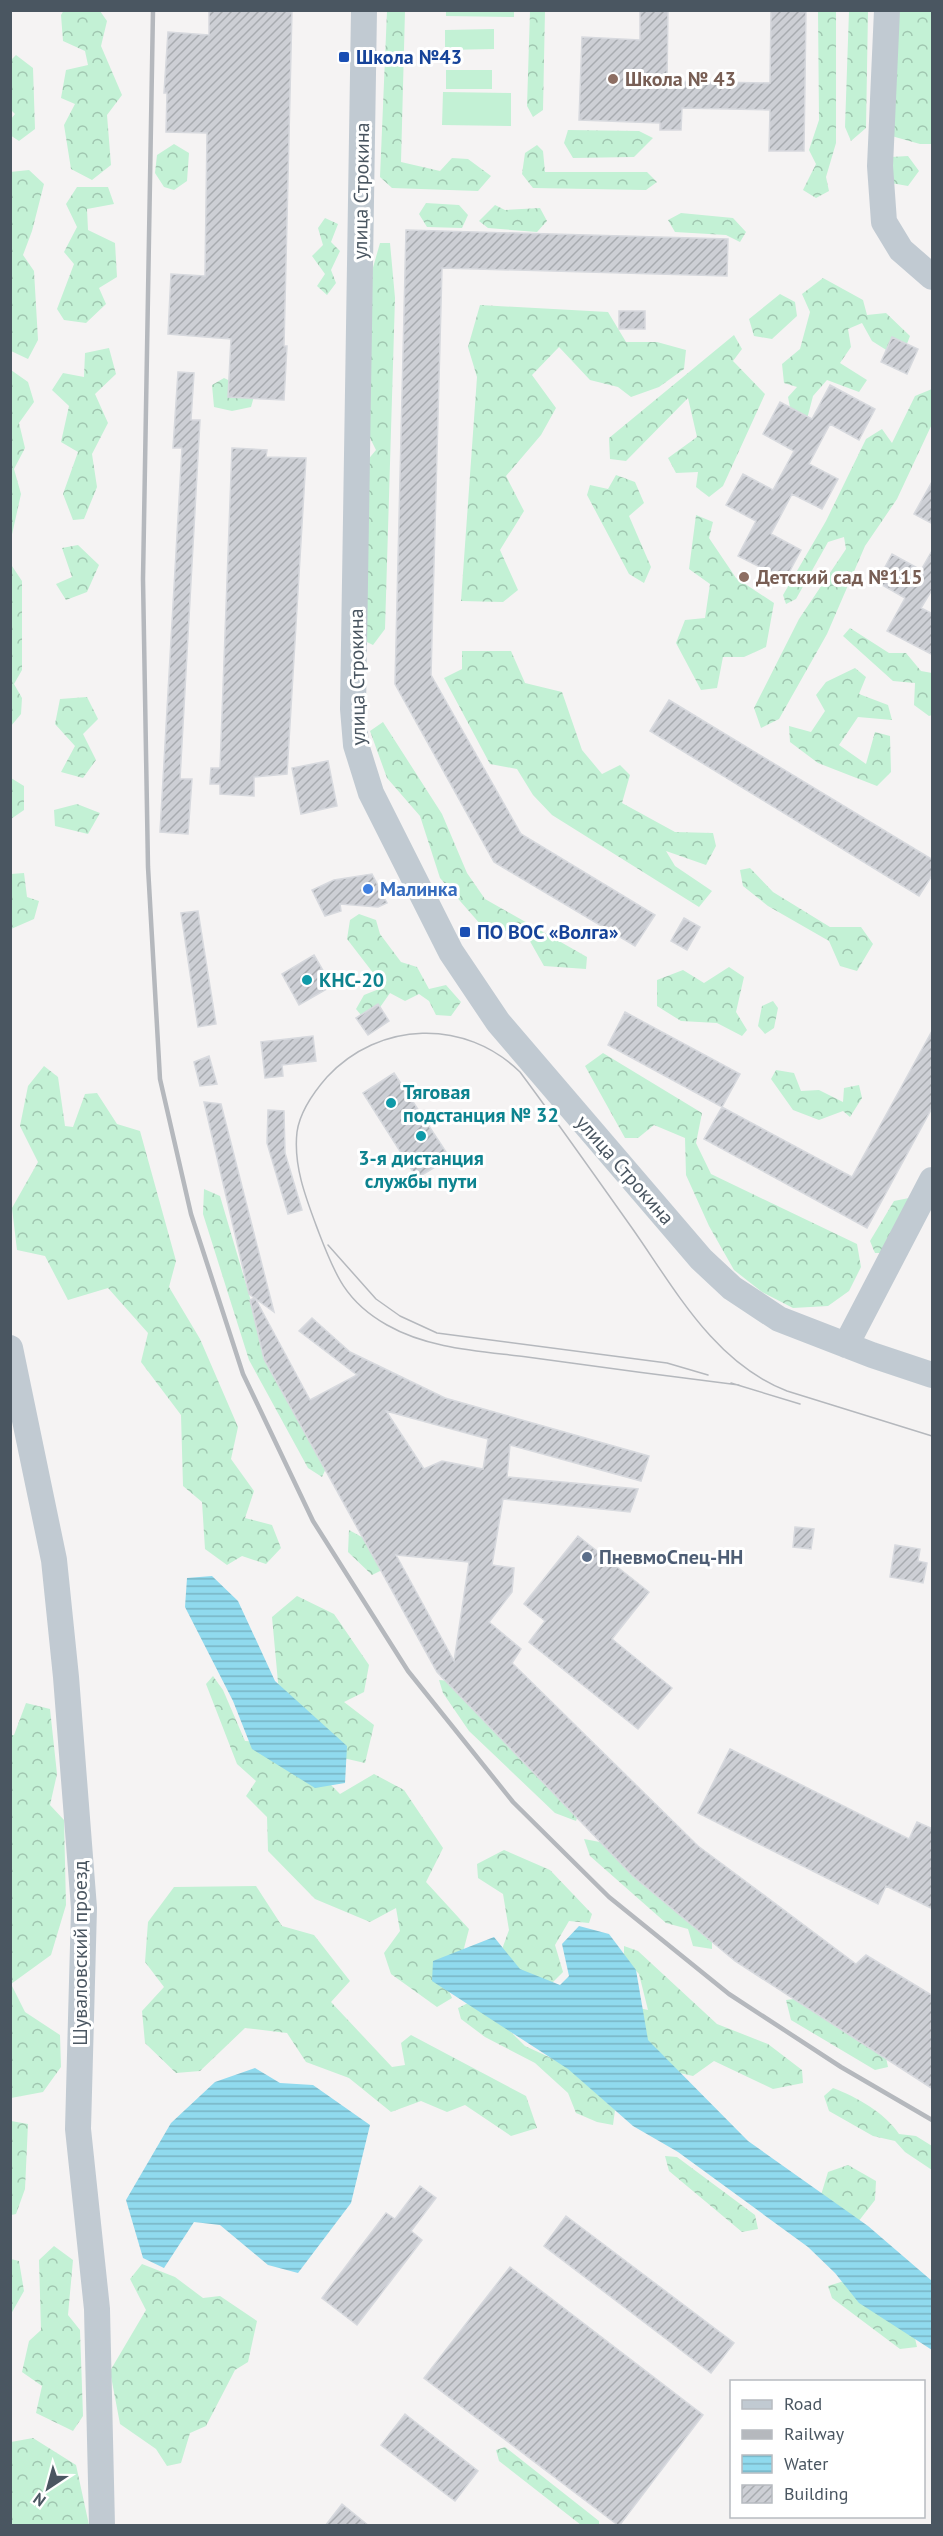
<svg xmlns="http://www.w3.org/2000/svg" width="943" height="2536" viewBox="0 0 943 2536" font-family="'PT Sans',sans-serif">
<defs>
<pattern id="forest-crowns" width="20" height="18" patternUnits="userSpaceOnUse" patternTransform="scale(1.5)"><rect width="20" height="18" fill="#c3f1d5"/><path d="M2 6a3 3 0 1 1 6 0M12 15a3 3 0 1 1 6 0" fill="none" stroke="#a0c6b0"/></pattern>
<pattern id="water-rules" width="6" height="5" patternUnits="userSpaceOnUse" patternTransform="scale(1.5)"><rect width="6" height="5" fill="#90daee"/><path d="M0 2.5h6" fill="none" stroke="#78b4c4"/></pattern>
<pattern id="building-hatch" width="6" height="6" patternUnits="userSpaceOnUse" patternTransform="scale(1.5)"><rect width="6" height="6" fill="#cdcfd5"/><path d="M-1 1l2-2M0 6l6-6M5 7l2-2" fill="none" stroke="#a8abb0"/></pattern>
</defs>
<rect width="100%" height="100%" fill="#f5f3f3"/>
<path fill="url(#forest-crowns)" d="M64 10 100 11 107 21 101 46 122 95 107 115 111 165 92 180 71 169 64 125 75 104 61 98 66 70 88 65 85 51 63 41 61 15Z
M387 11H405L401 162 440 171 452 158 468 159 491 176 478 191 392 188 380 177Z
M530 11H545L543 110 533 117 527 106Z
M818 11H836V143L826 177 829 191 816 198 803 190 816 164 809 150 819 120Z
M849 11H868L866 128 851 141 845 127Z
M884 11H932V144H920L888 135Z
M16 55 33 68 35 129 19 141 10 135 11 119 15 114 11 110V60Z
M568 130 639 131 653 138 634 157 573 158 564 143Z
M174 144 189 153 187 181 174 190 164 187 155 173 157 155Z
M537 145 543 151 545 172H647L657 182 646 190 533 188 522 174 525 153Z
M908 156 919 171 908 186 891 183V157Z
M29 170 44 184 32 231 23 255 34 271 38 340 28 359 11 351 10 172Z
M77 187H108L114 204 87 209 88 230 115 243 117 277 99 288 106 304 86 323 64 320 57 309 74 264 64 252 77 227 66 204Z
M426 203 459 205 468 215 462 228 427 227 419 214Z
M495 205 505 210 540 208 547 221 537 232 488 228 479 221Z
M681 213 733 218 746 232 740 242 726 235 675 232 668 220Z
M325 218 338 224 331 242 340 251 331 270 336 283 327 295 317 286 325 274 312 256 323 245 318 228Z
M380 243H390L395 298 385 629 373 645 361 639 369 516 362 502 366 462 376 450 368 434 372 271Z
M823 278 863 300 867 315 886 313 910 336 905 349 891 353 872 341 862 323 848 329 851 347 840 363 867 380 859 392 827 380 813 396 806 423H793L788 397 797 387 784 383 782 364 800 349 810 312 802 294Z
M780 294 795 302 797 316 772 339 754 336 749 319Z
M480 305 608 312 626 342H657L686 350 684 369 659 387 631 397 618 387 590 380 559 347 532 375 556 408 541 435 506 476 524 511 500 550 518 590 503 602 461 601 477 377 468 347Z
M734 335 742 349 733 361 765 394 723 486 709 497 696 487 698 472 676 473 668 458 697 437 688 398 626 461 610 459 609 438Z
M109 348 116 374 95 394 108 423 92 454 97 487 84 519 73 520 63 494 78 452 61 442 69 406 52 390 63 373 84 377 85 353Z
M11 370 28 382 34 402 19 423 25 448 14 469 21 494 11 539Z
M224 378 255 393 251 407 232 411 214 407 212 385Z
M932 389V424L897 499 865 546 827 634 779 719 761 728 754 708 799 619 846 549 844 537 828 542 796 599 786 604 783 595 826 521 866 439 882 429 892 443 915 396Z
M616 475 635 482 644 503 629 516 651 567 644 583 629 574 587 495 590 485 608 489Z
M696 515 713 522 709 538 736 578 774 603 766 647 744 657H723L717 688 701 690 676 643 685 620 705 618 710 584 689 569Z
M78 545 99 565 87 592 66 600 56 584 72 577 62 548Z
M10 563 22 581V670L14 684 22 698 21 714 11 726Z
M850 628 889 653H906L921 671 932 673V715L929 716 914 705 915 683 893 681 843 636Z
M462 651H511L525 683 562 692 582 750 602 774 620 765 630 775 622 803 675 832 713 833 716 846 706 865 666 851 675 866 712 891 699 907 552 815 533 795 517 769 490 764 444 678 462 669Z
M855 668 866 677 859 694 888 705 892 720 858 717 839 745 866 764 875 732 890 736 891 772 877 786 818 763 790 742 789 726 811 732 825 711 816 695 826 682Z
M87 697 98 719 83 734 96 760 83 778 61 772 75 746 55 724 60 699Z
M383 722 442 814 467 873 485 899 587 957 586 969 544 966 527 936 481 925 440 878 420 816 387 778 370 731Z
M11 778 24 786V810L11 819Z
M77 804 100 813 88 834 55 826 54 810Z
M750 868 773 892 830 927H861L873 944 857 971 840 966 829 941 768 906 743 886 740 870Z
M24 873 27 897 39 901 34 919 11 929V874Z
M359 914 376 920 380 934 401 962 417 967 429 989 446 985 461 1002 451 1016 436 1015 429 1001 419 994 405 1001 390 993 376 1013 361 1015 356 1009 364 995 384 987 347 939 350 920Z
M729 967 744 977 736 1012 747 1030 742 1036 717 1023 681 1021 657 1006V980L683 970 704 983Z
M773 1001 778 1008 774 1028 765 1034 758 1026 762 1006Z
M603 1053 702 1113 696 1143 711 1174 857 1244 861 1267 849 1291 828 1306 793 1308 762 1292 734 1270 709 1226 686 1175 685 1138 654 1125 638 1138H625L585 1066Z
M44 1066 58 1077 65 1126 73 1127 85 1094 97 1093 117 1124 140 1131 176 1261 169 1287 200 1339 238 1427 231 1459 254 1491 245 1518 272 1525 281 1548 266 1564 242 1556 227 1565 205 1549 202 1502 183 1486 181 1415 141 1362 148 1333 108 1288 68 1300 45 1256 17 1250 12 1208 38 1162 20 1126 28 1086Z
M776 1070 794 1073 801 1091 819 1090 843 1102 844 1088 859 1085 862 1098 850 1117 843 1111 819 1120 793 1110 771 1079Z
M204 1189 220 1196 268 1359 328 1464 322 1477 308 1468 249 1360 203 1214Z
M909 1198 887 1253H875L870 1241 894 1201Z
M349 1530 369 1541 384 1569 372 1575 348 1552Z
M297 1596 334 1614 369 1665 364 1692 344 1702 374 1725 365 1763 321 1753 280 1704 272 1617Z
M213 1676 223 1690 245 1741 289 1743 340 1794 374 1774 404 1790 443 1848 426 1882 469 1929 462 1956 440 1971 452 1998 437 2007 391 1974 384 1953 400 1931 396 1908 370 1922 315 1899 268 1851 267 1817 246 1796 256 1781 237 1764 206 1684Z
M439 1680 451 1681 579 1812 576 1821 555 1813 469 1731 443 1693Z
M26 1703 50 1709 57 1774 50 1805 64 1820 66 1905 51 1955 11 1984 25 2012 60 2035 61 2067 43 2092 11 2098 10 1735H14Z
M584 1839 605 1843 712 1935V1949L693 1946 688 1929 666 1923 590 1856Z
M504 1850 550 1870 592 1914 589 1923 569 1921 555 1945 563 1972 550 1985 521 1974 501 1952 509 1930 503 1894 478 1878 477 1864Z
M256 1886 282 1926 314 1935 350 1981 331 2002 392 2067 405 2065 401 2043 411 2035 526 2096 537 2128 511 2136 465 2105 447 2112 421 2101 391 2112 349 2078 306 2062 287 2033 245 2028 200 2071 176 2073 145 2043 142 2011 164 1987 145 1962 148 1922 174 1887Z
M624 1946 638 1951 717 2024 768 2044 802 2070 803 2083 773 2089 714 2061 693 2076 666 2070 624 2032 630 2006 648 2010 639 1974 624 1958Z
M802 1998 885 2053 888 2067 875 2070 791 2020 786 2000Z
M472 2001 493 2014 525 2046 562 2063 615 2110 613 2125 597 2122 576 2113 568 2093 535 2063 485 2037 461 2019 458 2008Z
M833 2088C857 2097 885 2113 899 2134L916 2136 932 2146V2170L905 2152 895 2141 873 2136 829 2111 824 2096Z
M11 2121 28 2124 25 2189 16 2214 11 2215Z
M665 2156 677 2157 755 2215 758 2229 742 2232 669 2171Z
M848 2165 876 2181 875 2200 858 2222 821 2195 828 2172Z
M54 2246 73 2260 68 2315 80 2330 83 2416 73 2431 36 2413 42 2386 22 2372 29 2341 41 2330 39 2260Z
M11 2259 19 2261 24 2291 11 2314Z
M142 2264 175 2277 203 2298 220 2296 257 2321 248 2362 235 2370 206 2426 190 2433 181 2463 167 2466 156 2449 120 2424 110 2371 146 2310 130 2279Z
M844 2281 914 2334 917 2347 900 2349 832 2298 828 2286Z
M33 2438 76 2465 89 2525H11V2442Z
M505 2447 599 2521V2525H581L499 2461 496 2450Z"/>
<path fill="#c3f1d5" d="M446 11H514V17L446 16Z
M494 29V49L445 50V30Z
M446 70H492V89H446Z
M443 92 511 93V126L442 125Z"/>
<path fill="url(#water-rules)" d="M212 1576 238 1601 275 1681 347 1746 345 1783 315 1788 252 1749 233 1701 185 1607 187 1578Z
M579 1926 609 1934 636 1970 648 2040 748 2141 868 2226 932 2281V2350L859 2303 835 2273 808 2247 678 2152 633 2126 568 2069 432 1981 433 1961 494 1937 520 1969 560 1985 569 1976 562 1944Z
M255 2068 280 2083 313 2085 370 2125 351 2203 298 2273 268 2265 220 2225 194 2222 164 2268 143 2258 126 2200 171 2123 215 2082Z"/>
<path fill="url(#building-hatch)" stroke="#d7d9de" stroke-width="1.5" fill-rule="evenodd" d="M209 10H292L284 346H287L284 400 228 397 231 339 168 334 171 274 205 276 207 133 166 132 167 93H164L168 32 209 35Z
M640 10H668L667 81 770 83 771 10H806L804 151H769L770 110 682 108 681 130H660V123L579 120 582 37 640 40Z
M406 230 728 239 727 276 442 268 431 675 521 834 655 915 635 946 494 862 395 684Z
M619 311H645V329H619Z
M892 337 918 349 907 374 881 362Z
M178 372 194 373 191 420H200L180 779H192L188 834 160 832 182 448H173Z
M830 385 875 409 859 440 830 424 809 464 838 479 822 509 792 494 771 534 801 550 785 580 738 556 756 521 726 505 743 474 773 490 794 451 763 434 780 402 812 419Z
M232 448 267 450 266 457 306 458 287 774 254 777V796L220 794V784H210L211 768H220Z
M933 480V524L914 514Z
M933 549V588L921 608 933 614V655L887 631 905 598 877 582 892 554 921 570Z
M669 700 933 860V874L919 896 650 731Z
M328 761 337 806 301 814 292 768Z
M372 874 387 903 378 907 340 904 341 911 325 916 312 890 334 880Z
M198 911 216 1024 198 1027 181 913Z
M684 918 700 927 687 950 671 941Z
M314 955 332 986 299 1005 282 974Z
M378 1004 389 1021 368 1035 356 1018Z
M625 1012 740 1074 722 1107 608 1045Z
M933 1029V1106L867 1228 704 1139 722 1107 852 1177Z
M313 1036 316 1061 282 1065 283 1076 265 1078 261 1042Z
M209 1056 217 1084 200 1086 194 1062Z
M394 1073 450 1158 417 1178 363 1093Z
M204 1102 221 1104 274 1312 249 1294Z
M268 1110 284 1111 285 1153 302 1210 288 1214 267 1143Z
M255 1298 310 1400 357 1375 299 1331 312 1318 350 1352 445 1398 649 1456 641 1481 510 1445 507 1477 638 1489 630 1512 503 1499 492 1565 514 1568 512 1592 489 1622 521 1649 512 1663 698 1846 856 1964 866 1955 933 1996V2089L735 1961 633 1876 437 1672 264 1359 250 1300ZM386 1411 488 1439 483 1469 442 1461 424 1469ZM396 1555 469 1562 454 1661Z
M795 1527 814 1529 811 1549 793 1547Z
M578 1536 649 1592 612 1639 672 1688 638 1729 529 1642 545 1621 524 1604Z
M895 1545 920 1549 918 1561 927 1563 923 1583 890 1577Z
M730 1749 909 1839 917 1822 933 1829V1909L886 1886 878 1904 698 1813Z
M420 2186 436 2198 411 2231 422 2240 357 2325 322 2298 386 2213 395 2219Z
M566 2216 734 2343 711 2373 544 2246Z
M510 2267 703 2415 619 2526 424 2378Z
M405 2414 478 2471 455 2501 381 2445Z
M342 2504 369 2526H325Z"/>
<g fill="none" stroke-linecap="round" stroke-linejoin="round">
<path stroke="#c1cad2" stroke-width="26" d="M364 10 353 709 356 745 371 793 451 952 498 1022 701 1259 732 1288 779 1319 872 1355 932 1375
M887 10 880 166 884 222 901 250 932 277
M846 1345 932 1180
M10 1348 54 1560 66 1677 84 1908 78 2129 97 2309 102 2526"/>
<path stroke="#b5b8bd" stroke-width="1.5" d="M328 1245 376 1299 400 1316 437 1333 667 1363 708 1375
M731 1383 800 1404
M739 1385C668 1376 598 1367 527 1357 480 1351 429 1349 387 1325 346 1302 335 1275 319 1233 307 1201 293 1167 297 1132 300 1111 313 1093 327 1077 379 1021 465 1018 520 1072 558 1123 595 1176 632 1228 675 1289 714 1363 787 1391L932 1436"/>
<path stroke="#b5b8bd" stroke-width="4.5" d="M153 10 143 579 148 867 160 1079 191 1214 243 1374 313 1521 408 1671 513 1802 609 1897 729 1994 841 2067 932 2120"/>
</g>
<g fill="#1a4fb4" stroke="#fff" stroke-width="2">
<rect x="338" y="51" width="12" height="12" rx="3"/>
<rect x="459" y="926" width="12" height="12" rx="3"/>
</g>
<g fill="#8d6e63" stroke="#fff" stroke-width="2">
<circle cx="613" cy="79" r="6"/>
<circle cx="744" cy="577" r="6"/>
</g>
<circle fill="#3f7fe0" stroke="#fff" stroke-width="2" cx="368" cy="889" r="6"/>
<g fill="#0f9aa8" stroke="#fff" stroke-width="2">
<circle cx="307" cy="980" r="6"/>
<circle cx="391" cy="1103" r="6"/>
<circle cx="421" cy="1136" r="6"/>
</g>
<circle fill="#5c6f8a" stroke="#fff" stroke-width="2" cx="587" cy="1557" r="6"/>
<g text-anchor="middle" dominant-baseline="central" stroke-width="6" stroke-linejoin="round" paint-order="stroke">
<g font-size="20" font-weight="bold" fill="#164399" stroke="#fff" text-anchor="start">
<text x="356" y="57">Школа №43</text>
<text x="477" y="932">ПО ВОС «Волга»</text>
</g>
<g font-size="20" font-weight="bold" fill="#785e54" stroke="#fff" text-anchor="start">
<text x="625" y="79">Школа № 43</text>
<text x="756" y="577">Детский сад №115</text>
</g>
<g font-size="20" fill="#4a5661" stroke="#fff">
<text transform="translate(361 191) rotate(-89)">улица Строкина</text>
<text transform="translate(357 677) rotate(-91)">улица Строкина</text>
<text transform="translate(625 1170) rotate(49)">улица Строкина</text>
<text transform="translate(80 1953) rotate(-90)">Шуваловский проезд</text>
</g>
<g font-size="20" font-weight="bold" fill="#366cbe" stroke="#fff" text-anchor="start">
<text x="380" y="889">Малинка</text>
</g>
<g font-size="20" font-weight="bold" fill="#0d838f" stroke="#fff" text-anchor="start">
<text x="319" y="980">КНС-20</text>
<text x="403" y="1092">Тяговая<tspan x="403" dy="23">подстанция № 32</tspan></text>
<text x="421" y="1158" text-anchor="middle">3-я дистанция<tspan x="421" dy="23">службы пути</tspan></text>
</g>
<g font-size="20" font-weight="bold" fill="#4e5e75" stroke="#fff" text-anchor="start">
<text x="599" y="1557">ПневмоСпец-НН</text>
</g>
</g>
<rect width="943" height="2536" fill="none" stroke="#4a5661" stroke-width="24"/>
<rect x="730" y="2380" width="195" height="138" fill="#ffffff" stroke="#b7bbc0" stroke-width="1.5"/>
<rect x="742" y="2400" width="30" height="9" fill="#c1cad2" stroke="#b7bbc0" stroke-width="1.5"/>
<text x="784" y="2410" font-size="18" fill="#4a5661">Road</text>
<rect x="742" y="2430" width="30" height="9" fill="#b5b8bd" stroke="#b7bbc0" stroke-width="1.5"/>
<text x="784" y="2440" font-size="18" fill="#4a5661">Railway</text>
<rect x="742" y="2455" width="30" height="18" fill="url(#water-rules)" stroke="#b7bbc0" stroke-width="1.5"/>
<text x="784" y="2470" font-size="18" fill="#4a5661">Water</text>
<rect x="742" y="2485" width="30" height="18" fill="url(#building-hatch)" stroke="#b7bbc0" stroke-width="1.5"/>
<text x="784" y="2500" font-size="18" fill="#4a5661">Building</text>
<g transform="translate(48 2488) rotate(216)" stroke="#ffffff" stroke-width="4.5" paint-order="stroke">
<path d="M0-4.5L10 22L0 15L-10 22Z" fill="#4a5661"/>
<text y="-9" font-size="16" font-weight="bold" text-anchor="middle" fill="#4a5661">N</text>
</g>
</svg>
